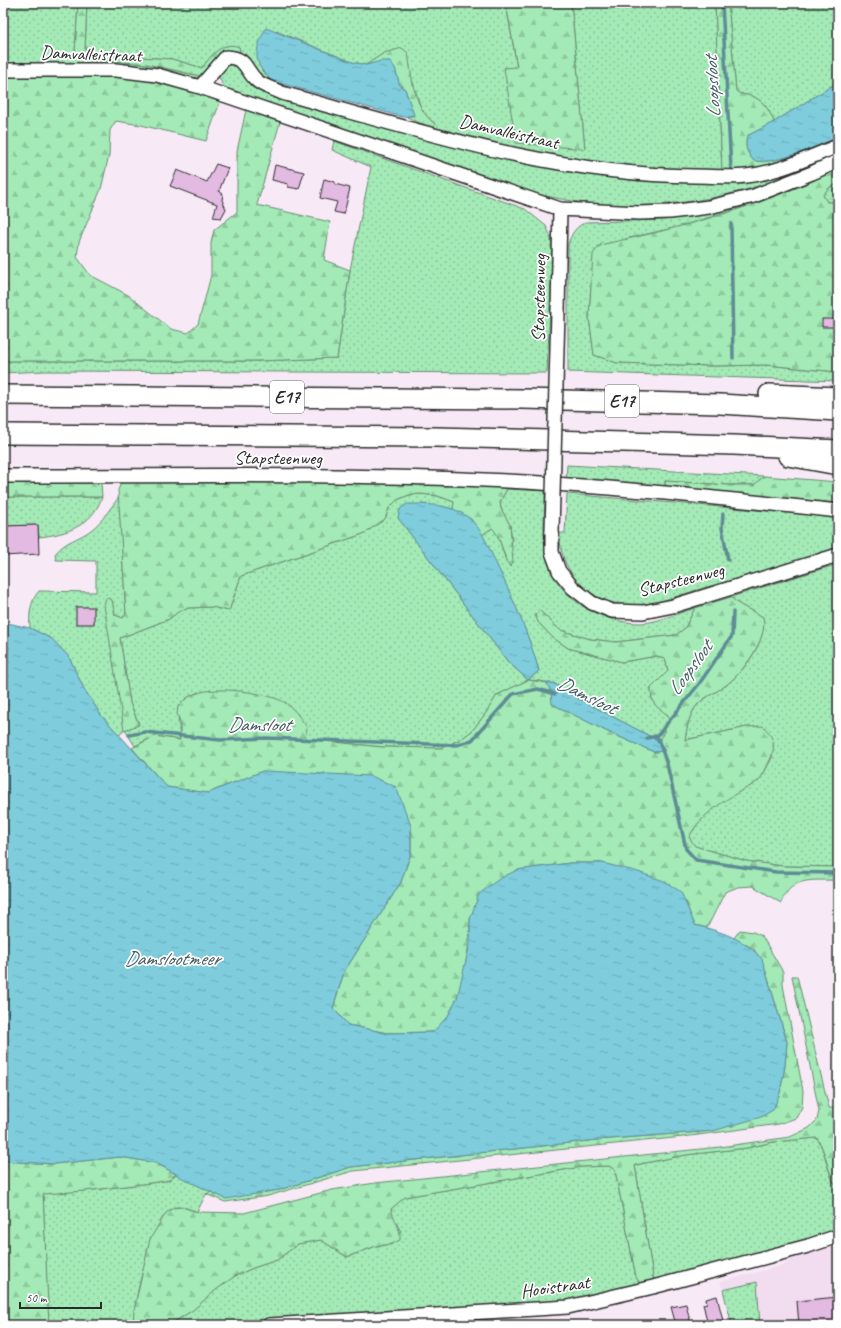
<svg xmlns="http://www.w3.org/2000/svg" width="841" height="1328" viewBox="0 0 841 1328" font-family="Caveat,sans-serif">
<defs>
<pattern id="grass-dots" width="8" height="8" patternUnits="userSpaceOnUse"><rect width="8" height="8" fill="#a3eab6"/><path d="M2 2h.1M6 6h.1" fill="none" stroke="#8cc99d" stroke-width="1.8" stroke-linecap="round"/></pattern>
<pattern id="forest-firs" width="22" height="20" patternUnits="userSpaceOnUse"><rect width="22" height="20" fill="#a3eab6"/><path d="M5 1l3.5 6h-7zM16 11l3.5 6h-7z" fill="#8cc99d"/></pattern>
<pattern id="water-ripples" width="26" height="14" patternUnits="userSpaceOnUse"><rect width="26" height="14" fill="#7eccdc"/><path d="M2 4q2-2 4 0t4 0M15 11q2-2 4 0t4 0" fill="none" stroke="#6dafbd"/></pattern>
</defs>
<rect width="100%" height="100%" fill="#f7eaf6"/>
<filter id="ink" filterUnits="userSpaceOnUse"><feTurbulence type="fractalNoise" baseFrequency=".025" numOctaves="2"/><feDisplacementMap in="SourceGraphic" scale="8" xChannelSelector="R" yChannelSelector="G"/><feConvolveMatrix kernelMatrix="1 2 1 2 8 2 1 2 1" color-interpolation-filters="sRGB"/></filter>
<g filter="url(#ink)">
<path fill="#f1dcf0" d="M838 1244V1325H760L757 1282 723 1290 720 1282 784 1265 794 1257Z"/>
<path fill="url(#grass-dots)" stroke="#678a70" d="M3 3H78L75 53 83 59 113 60 147 64 200 76 197 78 163 71 3 66Z
M87 3H506L517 68H504L585 149 571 3H715L722 172 586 164 433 129 435 124 422 112 413 82 384 53 366 65 352 62 276 31 262 71 269 78 261 80 240 52 239 47C215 49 217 49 202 68L172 59 92 54 85 50Z
M728 3H838V82L774 122C770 112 765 102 754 97 748 94 742 96 736 91Z
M225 63 238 64 248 77 428 136 677 180 838 149V155C765 190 690 209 609 205 582 204 555 198 528 192L228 89 223 86 219 77Z
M334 141 525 209 546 226 551 237 552 264 547 373 44 371 3 373V361H258L337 358 350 270 371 167 332 150Z
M838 183V202H827L823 195 829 188Z
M742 207 678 227 625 239 591 287 589 317 594 355 617 363 714 366 766 365 838 372V381L568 372V245C571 234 575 227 586 222L664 220Z
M567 465 764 476 754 485H728L665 481V487L566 480Z
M507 489 545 491C545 511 542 535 546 555 554 598 601 624 642 623 659 622 678 613 695 608L685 628 676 635 616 642 590 639 560 630 540 611 538 622 552 637 568 648 622 662 657 656 665 658 668 671 651 688C651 704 655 706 668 714L670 722 659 741 577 698 555 684 540 681 528 680 497 695 486 713 472 731 461 739 442 748 382 747 305 739 198 692 187 698 178 706C177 717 180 728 180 740L155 736 135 746 125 730 119 735 101 715 84 689 69 657 52 639 30 628C29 615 30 601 39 591L96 592V561L56 560 55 554C66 540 78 540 91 530 103 521 110 508 119 497L126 614 123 618 115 615 114 608 125 730 139 724 130 703 120 638 169 619 178 612 188 608 212 607 229 611 241 576 363 534 385 519 389 508 397 500 409 495 421 494 438 496 454 502 453 509 422 504 398 518 508 662 528 680 539 671C525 623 504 580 482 535L492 528 497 532 506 561 512 541 510 525 501 509 500 502Z
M567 494 838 517V550C794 562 750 575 707 587 679 595 650 608 621 604 586 600 558 568 560 533H565Z
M3 497H102C92 526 67 534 39 537L38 525 3 526Z
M838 564V867L783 866 746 861 694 846 689 837C698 819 717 804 734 794 742 790 752 786 758 780 765 774 768 764 773 756L747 727 685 740C687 727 689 713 699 703 706 696 717 692 725 686 743 673 769 639 762 617 752 610 738 606 731 597Z
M6 589 7 600 5 622H3V590Z
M834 1122H838V1149Z
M817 1138C826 1152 826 1168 834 1183H838V1230L654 1283 635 1165 686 1155 747 1148 773 1142Z
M609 1166 615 1170 636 1277 642 1287 567 1303 169 1325 193 1310 216 1289 235 1276 253 1268 277 1260 298 1244 321 1240 347 1257 376 1246 392 1244 401 1231 393 1220 391 1209 404 1197 581 1167Z
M176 1174 212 1192 206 1194 197 1212C190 1209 181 1205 173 1208 151 1217 134 1302 133 1325H46H48L43 1193 85 1191 158 1182 169 1180Z
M757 1282 760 1325H732L723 1290Z"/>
<path fill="url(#forest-firs)" stroke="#678a70" d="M78 3H87L85 50 92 54 172 59 202 68C211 56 222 40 239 47L240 52C215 49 218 67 200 76L147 64 78 58 75 53Z
M506 3H571L585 149 516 143 504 68 517 67Z
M715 3H728L736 91C742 96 748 94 754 97 765 102 770 112 774 122L747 136C745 147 746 152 754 161 782 164 812 147 838 137V143L754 172H722Z
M402 48 408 53C412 78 413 107 435 124L433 129 407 117 413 115 405 89 400 86 395 68 366 65 384 53Z
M3 75 73 77 114 75 167 82 220 102 206 141 141 125 116 121 110 130 109 155 101 189 79 242 77 257 90 275 128 295 171 329 188 333 198 324 204 302 211 275V243L214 230 237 212V151L246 110 280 122 257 205 330 222 324 260 350 270 337 358 258 361H3Z
M838 169V183L829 188 823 195 827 202H838V294L836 296 838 372 766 365 714 366 617 363 594 355 589 317 593 254 600 245C626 239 652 234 677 227 732 213 787 194 838 169Z
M764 476 838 482V503L665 487V481L728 485H754Z
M122 481 369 483 504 487 507 489 500 502 501 509 510 525 513 562 510 567C503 556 500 534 492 528L482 535 471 519 453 509 454 502 438 496 421 494 409 495 397 500 389 508 385 519 363 534 241 576 229 611 212 607 188 608 178 612 169 619 120 638 130 703 139 725 124 730 104 605 106 598 112 600 115 615 123 618 126 614 118 490Z
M3 483H101L102 497H3Z
M731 597C738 606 752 610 763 617 769 639 742 673 725 686 717 692 706 696 699 703 689 713 687 727 685 740L747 727 763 726C778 741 775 751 766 768 764 773 762 777 758 781 751 787 741 790 734 795 717 805 698 819 689 837L695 846 746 861 783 866 838 867V880C813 881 792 875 781 903L753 886 738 887 725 892 707 928 695 925 691 918 686 902 602 863H570L517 870 470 919C470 946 464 993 448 1016 445 1022 438 1027 433 1032L387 1033 348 1025 333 1008 344 972 401 882 411 853V826L263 771 208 793 167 787 132 748 155 736 180 740V721L177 714 178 706C184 701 189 695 198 693 217 686 263 692 282 701 293 706 300 718 307 727L305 739 382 747 442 748 461 739 472 731 486 713 497 695 528 680 547 683 551 692 553 704 606 731 654 752 664 751 659 741 669 722 668 715C655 706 651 704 651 688L668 671 665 658 657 656 622 662 568 648 552 637 538 622 535 615 540 611 560 630 590 639 616 642 676 635 685 628 695 608Z
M740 930 753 932 762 936 783 972V985L803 1091 802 1107 796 1118 779 1124 683 1137 353 1171 268 1196 225 1202 206 1194 212 1192 226 1198 279 1190 351 1167 597 1140 713 1131 780 1093 785 1066 787 1042 766 972 754 949 734 938Z
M792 976H797L829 1108H838V1122H834L838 1149V1183H834C827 1168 826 1152 817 1138L773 1142 747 1148 686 1155 635 1165 654 1283 642 1287 636 1277 615 1170 609 1166 581 1167 405 1197 391 1209C394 1220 401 1228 400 1240L392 1244 376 1246 347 1257 321 1240 298 1244 277 1260 253 1268 235 1276 216 1290 193 1310 169 1325H133L134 1310 150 1239 166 1213 173 1208 182 1207 197 1212 244 1213 332 1190 375 1183 720 1147 790 1137 809 1128 817 1120 819 1111Z
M120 1157 156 1163 176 1174 169 1180 158 1182 85 1191 43 1194 49 1325H3L5 1323 3 1305V1161L54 1164Z"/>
<path fill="url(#water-ripples)" stroke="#5d8c95" d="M266 28 352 62 366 65 381 61H390L395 68 400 86 405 89 414 115 403 117 272 81C252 63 254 51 266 28Z
M838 82V137C813 147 781 164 754 161 746 152 745 147 747 136L774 122Z
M407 504C428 504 455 504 471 520 482 530 488 545 494 559 512 596 528 632 539 671L528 680 508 662 398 518 400 509Z
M3 622 30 628 52 639 69 657 84 689 101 715 167 787 208 793 263 771 371 776 396 787 411 826V853L401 882 344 972 333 1008 348 1025 387 1033 433 1032 448 1016 457 998 470 943V919L479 894 499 879 517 870 570 863H602L635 871 664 881 681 892 695 925C720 931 745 939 762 959L787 1042 785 1066 780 1093 773 1110 761 1117 713 1131 597 1140 351 1167 279 1190 226 1199 186 1180 156 1163 120 1157 54 1164 3 1161Z
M547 683 555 684 577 698 659 741 665 751 654 752 606 731 552 704 551 692Z"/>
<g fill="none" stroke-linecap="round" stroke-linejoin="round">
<path stroke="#5d8c95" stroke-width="3.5" d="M722 3 731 169
M731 224 733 358
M723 514 722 528 728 560
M129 735 145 732 220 740 266 738 457 745 472 740 513 694 538 689 555 694
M657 736 699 684 732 636 733 612
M647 738 657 736 667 764 686 849 696 860 776 872 838 873"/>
</g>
<path fill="#e3bae2" stroke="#2b2b2b" d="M216 164 228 168 219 191 223 194 222 200 226 209 221 218 213 217 217 204 170 186 177 170 207 182Z
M275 165 304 172 299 189 288 187V184L272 180Z
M324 179 335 182V184L350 188 344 214 334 212 337 202 320 198Z
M822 319H835L834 327H822Z
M38 525 39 554 3 556V526Z
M76 607H94V624H76Z
M717 1296 724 1325H708L703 1304 707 1303 706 1299Z
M838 1297V1325H799L797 1301Z
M686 1304 691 1325H676L671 1307Z"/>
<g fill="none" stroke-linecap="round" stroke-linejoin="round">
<defs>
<path id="minor" d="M3 70H116L157 75 200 87 560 209 639 213 670 212 709 207 754 196 812 173 838 161
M200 87 226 57C247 58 244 68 256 80 262 86 274 89 282 93 417 130 553 175 695 176 712 176 730 178 746 176 778 173 809 157 838 146
M558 312 560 209
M3 476C171 476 340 473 507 481 618 487 728 499 838 511
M552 531V552L559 571 573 588 592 603 612 611 643 612 673 606 838 555
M269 1325 568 1307 653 1287 808 1246 838 1236"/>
<path id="highway" d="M769 394 838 397
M3 395 523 399 720 404 838 411
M3 434 436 437 734 445 838 450
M788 456 838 465"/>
</defs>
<use href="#minor" stroke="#2b2b2b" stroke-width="16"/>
<use href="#highway" stroke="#2b2b2b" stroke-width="22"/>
<use href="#minor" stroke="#fff" stroke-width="13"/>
<use href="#highway" stroke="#fff" stroke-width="19"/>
<defs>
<path id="minor-bridge" d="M552 531 558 312"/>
</defs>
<use href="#minor-bridge" stroke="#2b2b2b" stroke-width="16" stroke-linecap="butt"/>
<use href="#minor-bridge" stroke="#fff" stroke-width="13"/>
</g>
</g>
<g text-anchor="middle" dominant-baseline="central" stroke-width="3.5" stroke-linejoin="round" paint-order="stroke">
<g fill="#fff" stroke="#6b6b6b" stroke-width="1">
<rect x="270" y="381" width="34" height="32" rx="3"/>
<rect x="605" y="385" width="34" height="32" rx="3"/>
</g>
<g font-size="18" font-weight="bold" fill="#2b2b2b">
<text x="287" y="397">E17</text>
<text x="622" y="401">E17</text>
</g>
<g font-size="19" fill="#2b2b2b" stroke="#fff">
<text transform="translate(91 54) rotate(2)">Damvalleistraat</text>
<text transform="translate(509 132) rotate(13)">Damvalleistraat</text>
<text transform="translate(539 298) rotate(-89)">Stapsteenweg</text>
<text x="278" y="458">Stapsteenweg</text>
<text transform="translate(681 580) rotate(-14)">Stapsteenweg</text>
<text transform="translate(555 1287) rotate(-8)">Hooistraat</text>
</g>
<g font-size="20" font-style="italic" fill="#445b60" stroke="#fff">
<text transform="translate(712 87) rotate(-93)">Loopsloot</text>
<text transform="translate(690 668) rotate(-54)">Loopsloot</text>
<text transform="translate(587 695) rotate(26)">Damsloot</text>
<text x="259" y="724">Damsloot</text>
<text x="172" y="958">Damslootmeer</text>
</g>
</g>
<rect width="841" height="1328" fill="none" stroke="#fff" stroke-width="16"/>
<rect x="8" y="8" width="825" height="1312" fill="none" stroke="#2b2b2b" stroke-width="1.5" filter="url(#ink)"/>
<path d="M20 1302v6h81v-6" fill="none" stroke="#2b2b2b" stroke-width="2"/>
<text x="26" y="1302" font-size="12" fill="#2b2b2b" stroke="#ffffff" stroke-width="3" paint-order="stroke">50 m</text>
</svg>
